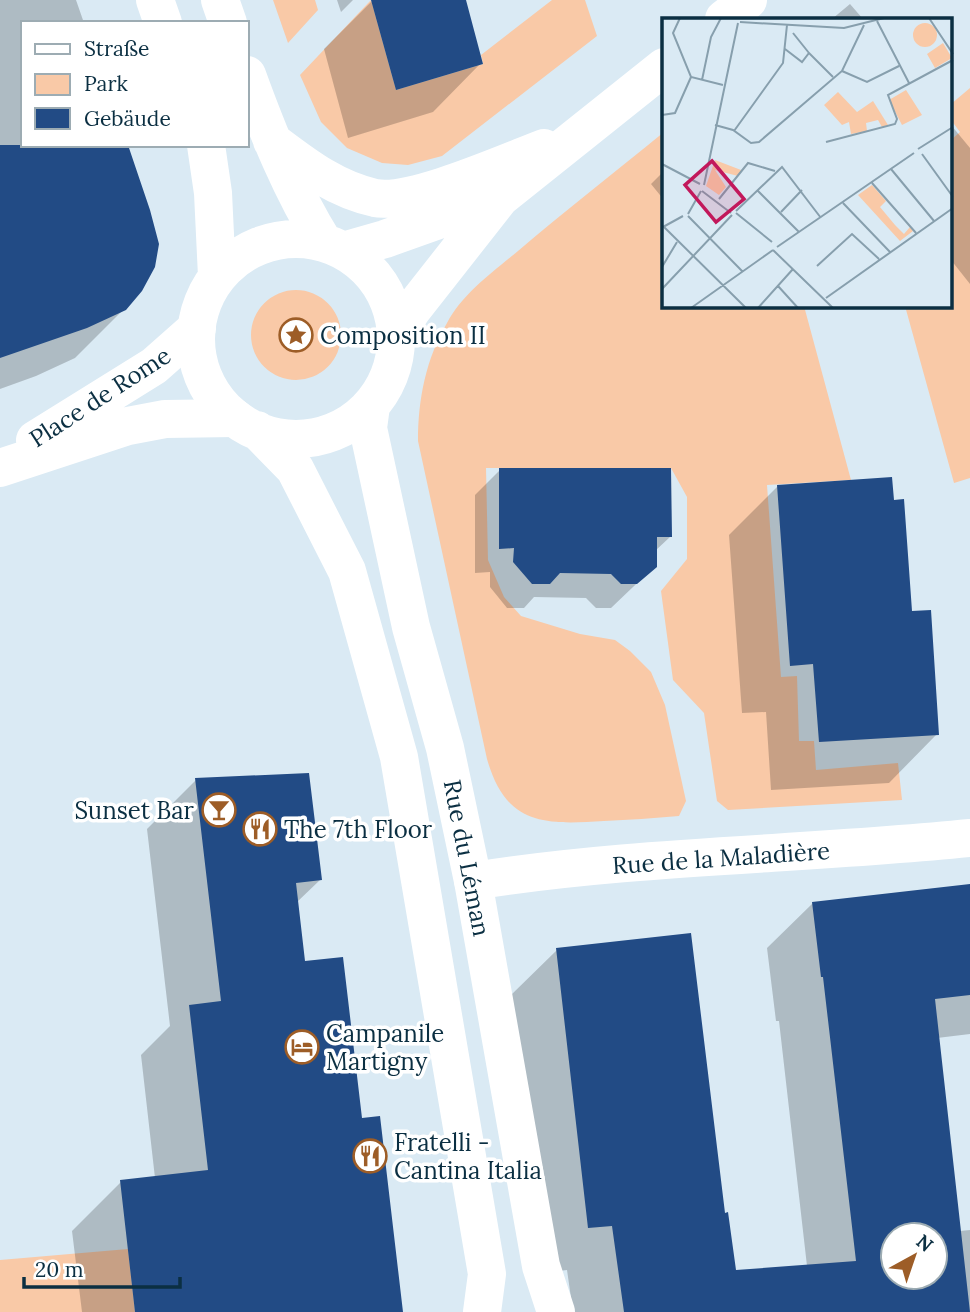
<svg xmlns="http://www.w3.org/2000/svg" width="970" height="1312" viewBox="0 0 970 1312" font-family="Lora,serif">
<rect width="100%" height="100%" fill="#daeaf4"/>
<path fill="#f9c9a7" d="M273 0H315L318 10 288 43Z
M371 0 396 90 483 64 481 55 552 0H585L597 36 442 156 408 165 382 163 347 148 321 122 300 75Z
M970 88V478L954 483 905 306H951V140L960 132 951 120V104Z
M664 132V306H804L851 480 767 485 781 677 797 676 799 741H814L816 770 898 763 902 800 728 810 717 801 704 713 673 680 661 591 687 559V497L671 468H486L488 560 504 597 521 616 580 634 615 640 630 651 651 672 665 705 686 801 679 816C654 818 629 820 604 821 543 825 506 825 487 759L418 441C418 399 426 359 447 323 463 293 493 272 518 251 566 210 615 172 664 132Z
M251 335a45 45 0 1 1 90 0a45 45 0 1 1-90 0Z
M128 1249 135 1312H0V1260Z"/>
<path fill="#0003" fill-rule="evenodd" d="M0 0H76L84 23H23V145L124 309 75 358 36 376 0 389Z
M337 0H353L341 12Z
M464 0 481 63 433 112 348 138 324 49 372 1Z
M850 4 863 19H832Z
M951 125 970 148V284L951 260Z
M664 171V200L651 184Z
M500 470 670 537 655 551V566L611 608H596L586 598 534 597 524 608H507L490 587V572L475 573V495Z
M778 486 937 734 889 783 771 790 766 712 742 713 729 535Z
M196 780 320 880 296 903 303 963 361 1120 402 1312H82L72 1231 121 1182 155 1178 141 1055 170 1026 147 829Z
M970 885V1034L937 1038 960 1231 970 1230V1312H573L567 1270 543 1273 511 995 557 950 724 1214 734 1271 807 1266 779 1021H776L767 948 813 903ZM893 1235H935V1277H893Z"/>
<path fill="#224b85" fill-rule="evenodd" d="M371 0H466L483 64 396 90Z
M0 145H128L150 210 159 244 155 267 142 291 126 310 87 328 0 358Z
M499 468H671L672 537H657V567L637 584H621L611 574 560 573 550 584H532L513 562 514 548 499 549Z
M892 477 894 500 904 499 912 611 931 610 939 735 819 742 813 664 790 666 777 485Z
M309 773 322 880 296 883 305 961 343 957 362 1118 380 1116 403 1312H135L120 1180 208 1170 189 1005 221 1001 195 778Z
M970 884V995L935 999 970 1312H624L612 1226 588 1228 556 948 691 933 725 1213 728 1212 736 1270 856 1261 823 977H821L812 902ZM893 1235H935V1277H893Z"/>
<g fill="none" stroke-linecap="round" stroke-linejoin="round">
<path stroke="#fff" stroke-width="38" d="M35 440 154 366 197 328
M0 468 128 426 165 419 235 418
M473 881C637 855 805 855 970 838"/>
<path stroke="#fff" stroke-width="38" d="M155 0 163 23
M220 0 228 23
M724 19 748 0
M247 75C268 133 291 190 324 243
M272 141C304 165 334 189 375 198 411 205 507 162 544 148
M206 145 213 193 217 276
M196 339a100 100 0 1 1 200 0a100 100 0 1 1-200 0Z
M343 251 385 239 500 198
M397 334 412 310 500 198 664 67
M371 406 368 428 411 627 445 748 473 881 541 1266 556 1312
M257 430 295 469 347 571 399 757 487 1274 482 1312"/>
</g>
<defs>
<symbol id="sight-ring" viewBox="-11 -11 22 22"><circle r="9.5" fill="#fff" stroke="#9d5d27" stroke-width="1.5"/><path d="M0-6L1.8-2.2L6-1.7L2.9 1.2L3.7 5.4L0 3.3L-3.7 5.4L-2.9 1.2L-6-1.7L-1.8-2.2Z" fill="#9d5d27"/></symbol>
<symbol id="bar-ring" viewBox="-11 -11 22 22"><circle r="9.5" fill="#fff" stroke="#9d5d27" stroke-width="1.5"/><path d="M-6-5H6L.8 .8V4.5H3.5V6h-7V4.5H-.8V.8Z" fill="#9d5d27"/></symbol>
<symbol id="restaurant-ring" viewBox="-11 -11 22 22"><circle r="9.5" fill="#fff" stroke="#9d5d27" stroke-width="1.5"/><path d="M-5-6h1v4h1v-4h1v4h1v-4h1v5L-1.5 .5V6h-2V.5L-5-1ZM5-6V6H3V1.5H1.5Q1.5-4 5-6Z" fill="#9d5d27"/></symbol>
<symbol id="hotel-ring" viewBox="-11 -11 22 22"><circle r="9.5" fill="#fff" stroke="#9d5d27" stroke-width="1.5"/><path d="M-6-4.5h1.5V1H6V5H4.5V3h-9V5H-6ZM-4 0a1.8 1.8 0 1 1 3.6 0ZM.5 0V-2.5h3Q6-2.5 6 0Z" fill="#9d5d27"/></symbol>
</defs>
<g fill-rule="evenodd">
<use href="#sight-ring" x="277" y="316" width="38" height="38"/>
<use href="#bar-ring" x="200" y="791" width="38" height="38"/>
<use href="#restaurant-ring" x="241" y="810" width="38" height="38"/>
<use href="#hotel-ring" x="283" y="1028" width="38" height="38"/>
<use href="#restaurant-ring" x="351" y="1137" width="38" height="38"/>
</g>
<g text-anchor="middle" dominant-baseline="central" stroke-width="7" stroke-linejoin="round" paint-order="stroke">
<g font-size="24" fill="#0b2f42" stroke="#fff" text-anchor="start">
<text x="320" y="335">Composition II</text>
<text x="194" y="810" text-anchor="end">Sunset Bar</text>
<text x="284" y="829">The 7th Floor</text>
<text x="326" y="1033">Campanile<tspan x="326" dy="28">Martigny</tspan></text>
<text x="394" y="1142">Fratelli -<tspan x="394" dy="28">Cantina Italia</tspan></text>
</g>
<g font-size="24" fill="#0b2f42" stroke="#fff">
<text transform="translate(100 397) rotate(-33)">Place de Rome</text>
<text transform="translate(467 858) rotate(79)">Rue du Léman</text>
<text transform="translate(721 858) rotate(-4)">Rue de la Maladière</text>
</g>
</g>
<g transform="translate(662 18)">
<rect width="290" height="290" fill="#daeaf4"/>
<path d="M251 17a12 12 0 1 1 24 0a12 12 0 1 1-24 0ZM281 25 290 40 273 50 265 36ZM244 72 260 97 240 107 227 82ZM176 74 195 94 211 83 226 107 220 109 216 102 204 105 205 113 189 116 187 104 180 107 162 87ZM53 142 79 152 76 158 53 152 64 169 57 177 44 168ZM210 167 224 183 218 189 233 207 242 216 248 209 251 213 238 223 196 177Z" fill="#f9c9a7"/>
<path fill="none" stroke="#879fad" stroke-width="2" d="M18 0 11 15 29 59 61 67M267 0 291 36M215 3 247 65M78 4 182 10 222 0M131 15 147 35M123 31 140 44 147 35 171 59M180 53 205 64 237 48M40 62 49 19 59 0M0 97 13 95 29 59M53 107 71 112 89 125 97 124 180 53 202 7M72 113 121 45 125 7M164 124 233 106 235 101 226 77 291 42M256 131 291 109M260 136 291 179M0 146 38 166M229 151 272 203M210 165 254 215M42 167 76 5M95 172 137 214M40 173 69 195M57 181 86 145 113 153M181 185 228 234M74 193 120 149 159 200M119 194 140 172M74 195 110 224M26 196 39 173M26 198 81 254M1 209 21 198M2 209 84 290M115 229 252 135M111 232 171 290M155 248 190 216 217 241M0 249 15 224M116 268 136 290M0 271 70 197M164 280 291 190M29 290 111 232M96 290 131 251"/>
<path fill="#c2185b" fill-opacity="0.15" stroke="#c2185b" stroke-width="3.5" d="M50 143 82 181 54 204 23 167Z"/>
<rect width="290" height="290" fill="none" stroke="#0b2f42" stroke-width="3.5"/>
</g>
<rect x="21" y="21" width="228" height="126" fill="#ffffff" stroke="#9dacb3" stroke-width="2"/>
<rect x="35" y="44" width="35" height="10" fill="#ffffff" stroke="#9dacb3" stroke-width="2"/>
<text x="84" y="56" font-size="21" fill="#0b2f42">Straße</text>
<rect x="35" y="74" width="35" height="21" fill="#f9c9a7" stroke="#9dacb3" stroke-width="2"/>
<text x="84" y="91" font-size="21" fill="#0b2f42">Park</text>
<rect x="35" y="108" width="35" height="21" fill="#224b85" stroke="#9dacb3" stroke-width="2"/>
<text x="84" y="126" font-size="21" fill="#0b2f42">Gebäude</text>
<g transform="translate(914 1256) rotate(40)"><circle r="33" fill="#ffffff" stroke="#9dacb3" stroke-width="2"/>
<path d="M0-5L12 26L0 18L-12 26Z" fill="#9d5d27"/>
<text y="-10" font-size="19" font-weight="bold" text-anchor="middle" fill="#0b2f42">N</text>
</g>
<path d="M24 1277v10h156v-10" fill="none" stroke="#0b2f42" stroke-width="3.5"/>
<text x="35" y="1277" font-size="21" fill="#0b2f42" stroke="#ffffff" stroke-width="5" paint-order="stroke">20 m</text>
</svg>
